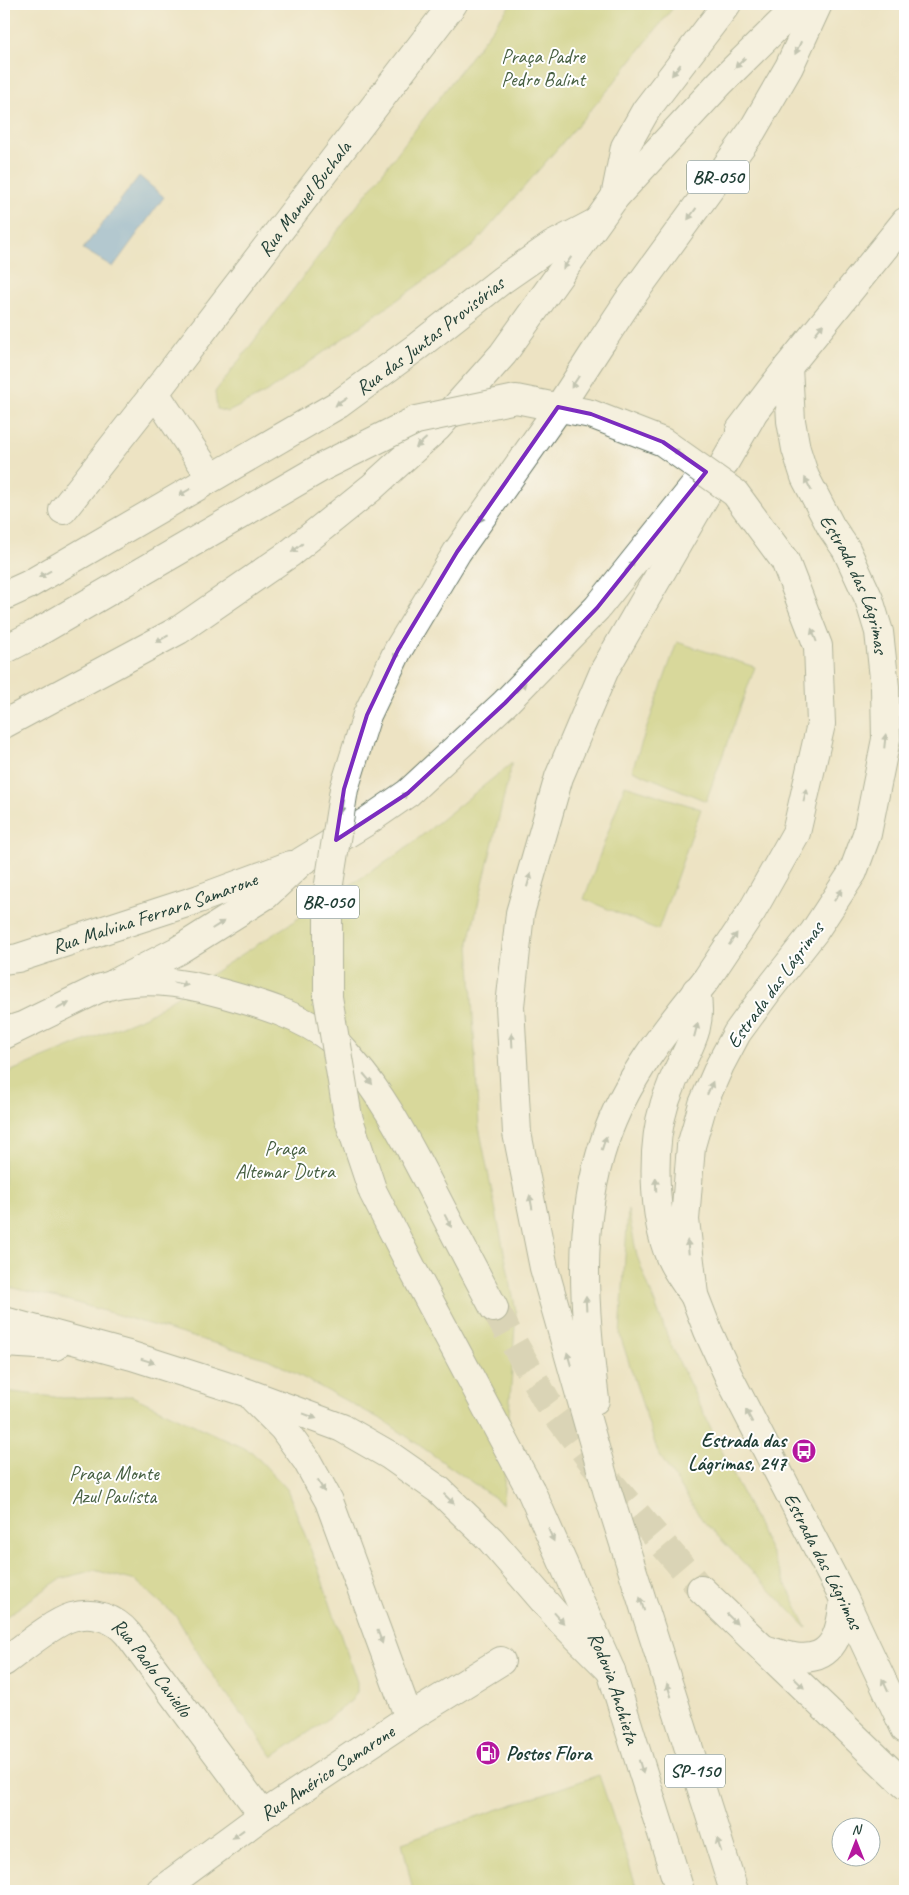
<svg xmlns="http://www.w3.org/2000/svg" width="909" height="1895" viewBox="0 0 909 1895" font-family="Caveat,sans-serif">
<rect width="100%" height="100%" fill="#fff"/>
<filter id="ink" filterUnits="userSpaceOnUse"><feTurbulence type="fractalNoise" baseFrequency=".02" numOctaves="2"/><feDisplacementMap in="SourceGraphic" scale="10" xChannelSelector="R" yChannelSelector="G"/><feConvolveMatrix kernelMatrix="1 2 1 2 8 2 1 2 1" color-interpolation-filters="sRGB"/></filter>
<filter id="wash" filterUnits="userSpaceOnUse"><feTurbulence type="fractalNoise" baseFrequency=".0096" numOctaves="4" result="noise"/><feDisplacementMap in="SourceGraphic" scale="20" xChannelSelector="R" yChannelSelector="G"/><feGaussianBlur stdDeviation="1.12" result="paint"/><feColorMatrix in="noise" values="0 0 0 0 0 0 0 0 0 0 0 0 0 0 0 0 0 1.4 0 .05"/><feComposite in="paint" operator="in"/></filter>
<g filter="url(#wash)">
<rect width="100%" height="100%" fill="#ede3c3"/>
<path fill="#beca6b" stroke="#6e8450" d="M511 4H676L608 90 473 246 269 391 228 412 217 409 215 392Z
M677 642 755 667 706 801 632 770Z
M512 763 469 942 479 1127 516 1311 503 1504 386 1422 268 1359 70 1301 4 1286V1074L146 1016 400 853Z
M625 785 701 809 658 930 584 899Z
M628 1210 637 1256 670 1343 807 1628 703 1521 658 1453 620 1335Z
M4 1391 63 1398 132 1396 252 1452 287 1489 318 1568 357 1682V1692L351 1701 315 1728 273 1757 204 1663 176 1616 136 1581 94 1570 60 1579 4 1618Z
M599 1775 638 1891H413L402 1842Z"/>
<path fill="#6ea7dd" stroke="#467288" d="M139 176 164 197 113 267 83 249Z"/>
</g>
<g filter="url(#ink)">
<g fill="none" stroke-linecap="round" stroke-linejoin="round">
<path stroke="#c4c2a6" stroke-width="28" stroke-dasharray="28 14" stroke-linecap="butt" d="M494 1308 547 1402 594 1464 701 1589"/>
<defs>
<g id="minor">
<path d="M155 393 211 477"/>
<path id="s1" d="M63 510 155 393 453 4"/>
<path id="s2" d="M4 1662C22 1649 52 1623 72 1617 93 1611 115 1618 128 1634L263 1815"/>
<path id="s3" d="M160 1891 263 1815 409 1718 501 1661"/>
</g>
<g id="major">
<path d="M615 197 625 147 646 110 727 4"/>
<path id="s4" d="M788 367 791 421 796 449 805 477 831 527 846 549 869 599 879 632 885 687 886 739 867 834 853 872 814 932 770 988 737 1033 720 1065 703 1104 691 1146 685 1220 694 1295 708 1331 729 1377 844 1599 905 1729"/>
<path id="s5" d="M4 596 28 585 339 404 418 346 502 280 551 246 595 223"/>
<path d="M4 1035 98 989C139 975 181 982 221 993 261 1004 302 1016 335 1042 342 1048 347 1055 353 1062 384 1097 405 1139 427 1180 449 1223 471 1265 494 1308"/>
<path d="M701 1589 905 1785"/>
<path d="M764 1649C774 1652 784 1656 794 1657 835 1663 841 1630 844 1599"/>
</g>
<g id="highway">
<path d="M602 341 629 300 752 131 789 67 818 4"/>
<path d="M740 430 788 367 905 222"/>
<path d="M4 650 35 634"/>
<path d="M4 724 179 630 289 554 371 488 437 428 503 354 615 197 720 83 800 4"/>
<path id="s6" d="M4 960 18 958 199 899 291 865"/>
<path d="M115 983 177 951 266 895 302 861 366 822 408 793 505 703 597 608 697 483"/>
<path d="M4 1032 19 1027"/>
<path d="M694 1295C685 1283 676 1271 670 1257 653 1217 651 1147 664 1106 666 1098 670 1090 673 1081 687 1048 704 1030 696 991"/>
<path d="M4 1321 132 1356 248 1393 342 1428 389 1455 439 1490 491 1540 562 1622 611 1671"/>
<path d="M4 1343 55 1346"/>
<path d="M254 1399 283 1428 307 1461 329 1501 409 1718"/>
<path d="M595 1400C584 1313 576 1224 605 1140 625 1080 667 1028 706 980"/>
<path id="s7" d="M531 1491 611 1671 680 1891"/>
<path d="M734 1891 607 1490 544 1268 517 1133 510 1006 520 913 559 777 605 669 751 417"/>
</g>
</defs>
<use href="#minor" stroke="#677766" stroke-width="30"/>
<use href="#major" stroke="#677766" stroke-width="30"/>
<use href="#highway" stroke="#677766" stroke-width="30"/>
<use href="#minor" stroke="#fff" stroke-width="28"/>
<use href="#major" stroke="#fff" stroke-width="28"/>
<use href="#highway" stroke="#fff" stroke-width="28"/>
<defs>
<path id="highway-bridge" d="M35 634 324 466 416 420 516 399 591 414 663 442 735 493 785 561 818 646 821 724 796 833 752 911 706 980
M531 1491 414 1272 373 1192 348 1117 328 998V890L344 789 367 715 398 650 457 552 554 415 602 341"/>
</defs>
<use href="#highway-bridge" stroke="#677766" stroke-width="30" stroke-linecap="butt"/>
<use href="#highway-bridge" stroke="#fff" stroke-width="28"/>
</g>
<defs><path id="oneway-solid" d="M-6-.8H1V-3.2L6.5 0L1 3.2V.8H-6Z" transform="scale(1.25)"/></defs>
<g fill="#8f9e9a">
<use href="#oneway-solid" transform="translate(798 48) rotate(115)"/>
<use href="#oneway-solid" transform="translate(740 63) rotate(135)"/>
<use href="#oneway-solid" transform="translate(676 70) rotate(128)"/>
<use href="#oneway-solid" transform="translate(692 214) rotate(126)"/>
<use href="#oneway-solid" transform="translate(567 263) rotate(125)"/>
<use href="#oneway-solid" transform="translate(819 329) rotate(-51)"/>
<use href="#oneway-solid" transform="translate(575 382) rotate(123)"/>
<use href="#oneway-solid" transform="translate(341 402) rotate(146)"/>
<use href="#oneway-solid" transform="translate(421 443) rotate(138)"/>
<use href="#oneway-solid" transform="translate(679 453) rotate(-144)"/>
<use href="#oneway-solid" transform="translate(808 484) rotate(-117)"/>
<use href="#oneway-solid" transform="translate(185 492) rotate(150)"/>
<use href="#oneway-solid" transform="translate(483 516) rotate(125)"/>
<use href="#oneway-solid" transform="translate(297 548) rotate(141)"/>
<use href="#oneway-solid" transform="translate(630 566) rotate(-51)"/>
<use href="#oneway-solid" transform="translate(45 574) rotate(150)"/>
<use href="#oneway-solid" transform="translate(814 635) rotate(-111)"/>
<use href="#oneway-solid" transform="translate(162 639) rotate(152)"/>
<use href="#oneway-solid" transform="translate(397 653) rotate(117)"/>
<use href="#oneway-solid" transform="translate(521 687) rotate(-46)"/>
<use href="#oneway-solid" transform="translate(885 741) rotate(-84)"/>
<use href="#oneway-solid" transform="translate(805 795) rotate(-77)"/>
<use href="#oneway-solid" transform="translate(402 797) rotate(-36)"/>
<use href="#oneway-solid" transform="translate(342 806) rotate(99)"/>
<use href="#oneway-solid" transform="translate(529 880) rotate(-74)"/>
<use href="#oneway-solid" transform="translate(838 895) rotate(-57)"/>
<use href="#oneway-solid" transform="translate(218 925) rotate(-32)"/>
<use href="#oneway-solid" transform="translate(733 939) rotate(-56)"/>
<use href="#oneway-solid" transform="translate(181 984) rotate(10)"/>
<use href="#oneway-solid" transform="translate(63 1006) rotate(-26)"/>
<use href="#oneway-solid" transform="translate(696 1030) rotate(-75)"/>
<use href="#oneway-solid" transform="translate(512 1040) rotate(-93)"/>
<use href="#oneway-solid" transform="translate(368 1079) rotate(50)"/>
<use href="#oneway-solid" transform="translate(710 1088) rotate(-67)"/>
<use href="#oneway-solid" transform="translate(604 1143) rotate(-72)"/>
<use href="#oneway-solid" transform="translate(656 1185) rotate(-92)"/>
<use href="#oneway-solid" transform="translate(531 1202) rotate(-101)"/>
<use href="#oneway-solid" transform="translate(448 1221) rotate(62)"/>
<use href="#oneway-solid" transform="translate(688 1247) rotate(-96)"/>
<use href="#oneway-solid" transform="translate(586 1303) rotate(-93)"/>
<use href="#oneway-solid" transform="translate(569 1359) rotate(-106)"/>
<use href="#oneway-solid" transform="translate(148 1361) rotate(17)"/>
<use href="#oneway-solid" transform="translate(310 1416) rotate(21)"/>
<use href="#oneway-solid" transform="translate(749 1416) rotate(-118)"/>
<use href="#oneway-solid" transform="translate(321 1486) rotate(61)"/>
<use href="#oneway-solid" transform="translate(449 1499) rotate(44)"/>
<use href="#oneway-solid" transform="translate(551 1535) rotate(66)"/>
<use href="#oneway-solid" transform="translate(642 1604) rotate(-107)"/>
<use href="#oneway-solid" transform="translate(559 1618) rotate(48)"/>
<use href="#oneway-solid" transform="translate(732 1619) rotate(44)"/>
<use href="#oneway-solid" transform="translate(380 1637) rotate(70)"/>
<use href="#oneway-solid" transform="translate(799 1683) rotate(44)"/>
<use href="#oneway-solid" transform="translate(885 1685) rotate(-115)"/>
<use href="#oneway-solid" transform="translate(669 1690) rotate(-108)"/>
<use href="#oneway-solid" transform="translate(641 1767) rotate(73)"/>
<use href="#oneway-solid" transform="translate(238 1834) rotate(144)"/>
<use href="#oneway-solid" transform="translate(719 1845) rotate(-108)"/>
</g>
</g>
<path d="M0 0H909V1895H0ZM558 407 591 414 663 442 706 472 597 608 505 703 408 793 336 840 344 789 367 715 398 650 457 552Z" fill="#ede3c3" fill-opacity=".55" fill-rule="evenodd"/>
<path fill="none" stroke="#7b2cbf" stroke-width="4" stroke-linejoin="round" d="M558 407 591 414 663 442 706 472 597 608 505 703 408 793 336 840 344 789 367 715 398 650 457 552Z"/>
<defs>
<symbol id="bus-disc" viewBox="-11 -11 22 22"><circle r="9.5" fill="#b5179e" stroke="#fff"/><path d="M-5-6H5V4H4V6H2V4H-2V6H-4V4H-5ZM-3.5-4V0h7V-4ZM-3.5 1.2v1.5H-2V1.2ZM2 1.2v1.5H3.5V1.2Z" fill="#fff"/></symbol>
<symbol id="fuel-disc" viewBox="-11 -11 22 22"><circle r="9.5" fill="#b5179e" stroke="#fff"/><path d="M-5.5-6h7V0h2V4h1.3V-2.5L3-4.5l.8-.8L6-3V5H2.5V1h-1V6h-7ZM-4.2-4.7v3.2H.2V-4.7Z" fill="#fff"/></symbol>
</defs>
<g fill-rule="evenodd">
<use href="#bus-disc" x="790" y="1437" width="28" height="28"/>
<use href="#fuel-disc" x="474" y="1739" width="28" height="28"/>
</g>
<g text-anchor="middle" dominant-baseline="central" stroke-width="4" stroke-linejoin="round" paint-order="stroke">
<g fill="#fff" stroke="#627771" stroke-width="1">
<rect x="687" y="160.5" width="62" height="33" rx="4"/>
<rect x="297" y="885.5" width="62" height="33" rx="4"/>
<rect x="665" y="1754.5" width="60" height="33" rx="4"/>
</g>
<g font-size="19" font-weight="bold" fill="#1f3d34">
<text x="718" y="177">BR-050</text>
<text x="328" y="902">BR-050</text>
<text x="695" y="1771">SP-150</text>
</g>
<g font-size="20" fill="#476042" stroke="#fff">
<text x="543" y="56">Praça Padre<tspan x="543" dy="23">Pedro Balint</tspan></text>
<text x="285" y="1148">Praça<tspan x="285" dy="23">Altemar Dutra</tspan></text>
<text x="114" y="1473">Praça Monte<tspan x="114" dy="23">Azul Paulista</tspan></text>
</g>
<g font-size="20" fill="#1f3d34" stroke="#fff">
<text stroke="none"><textPath href="#s1" startOffset="394">Rua Manuel Buchala</textPath></text>
<text stroke="none"><textPath href="#s5" startOffset="500">Rua das Juntas Provisórias</textPath></text>
<text stroke="none"><textPath href="#s4" startOffset="231">Estrada das Lágrimas</textPath></text>
<text stroke="none"><textPath href="#s6" startOffset="158">Rua Malvina Ferrara Samarone</textPath></text>
<text transform="translate(775 985) rotate(-54)">Estrada das Lágrimas</text>
<text stroke="none"><textPath href="#s4" startOffset="1296">Estrada das Lágrimas</textPath></text>
<text stroke="none"><textPath href="#s2" startOffset="185">Rua Paolo Caviello</textPath></text>
<text stroke="none"><textPath href="#s7" startOffset="214">Rodovia Anchieta</textPath></text>
<text stroke="none"><textPath href="#s3" startOffset="205">Rua Américo Samarone</textPath></text>
</g>
<g font-size="20" font-weight="bold" fill="#1f3d34" stroke="#fff" text-anchor="end">
<text x="786" y="1440">Estrada das<tspan x="786" dy="23">Lágrimas, 247</tspan></text>
<text x="506" y="1753" text-anchor="start">Postos Flora</text>
</g>
</g>
<rect width="909" height="1895" fill="none" stroke="#fff" stroke-width="20"/>
<g transform="translate(856 1842)"><circle r="24" fill="#ffffff" stroke="#a5b1ae"/>
<path d="M0-4L9 19L0 12L-9 19Z" fill="#b5179e"/>
<text y="-8" font-size="14" font-weight="bold" text-anchor="middle" fill="#1f3d34">N</text>
</g>
</svg>
